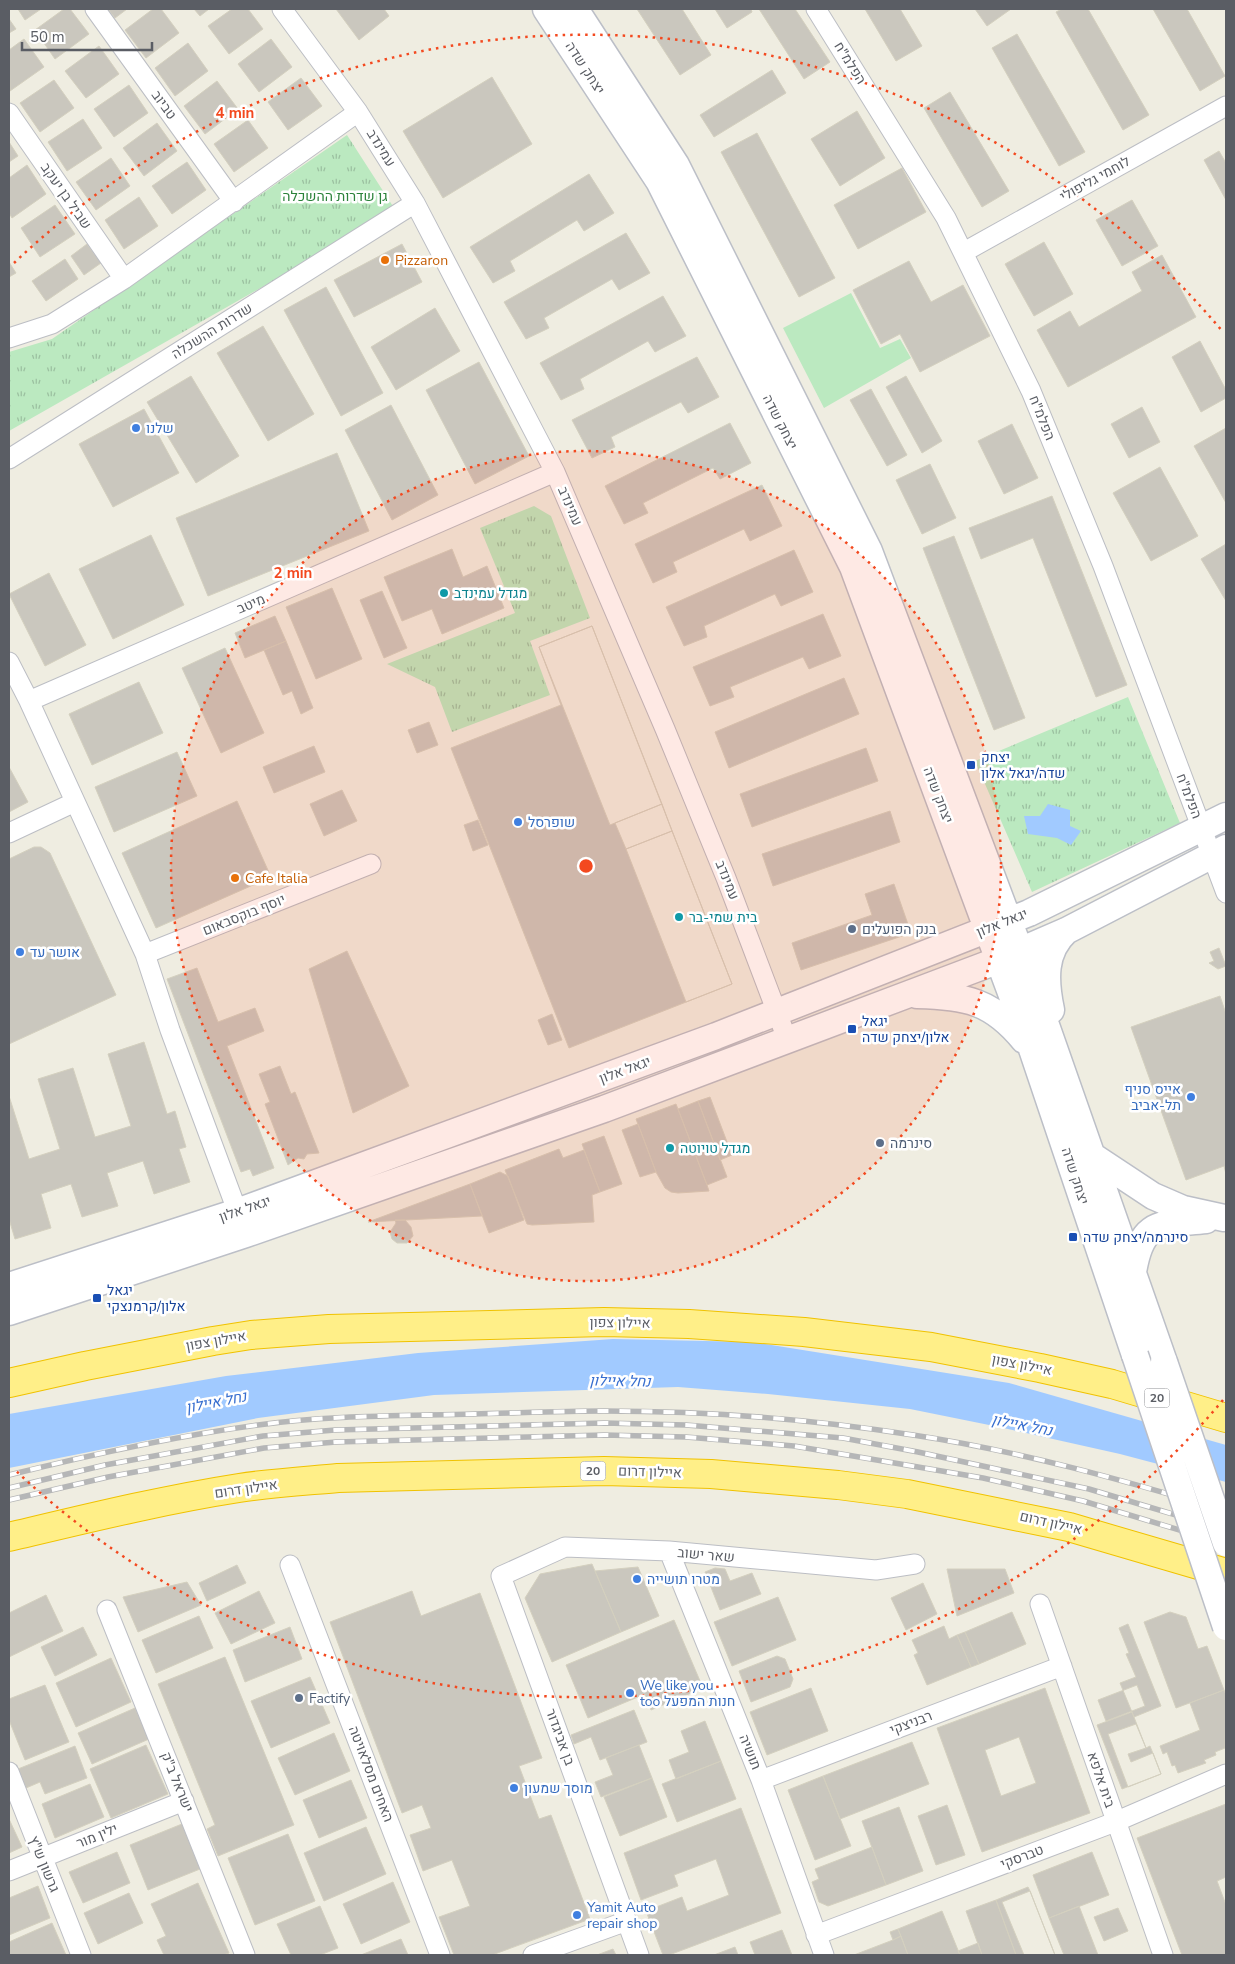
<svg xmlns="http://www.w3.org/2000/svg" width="1235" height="1964" viewBox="0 0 1235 1964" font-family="'Nunito Sans',Heebo,sans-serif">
<defs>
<pattern id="park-tufts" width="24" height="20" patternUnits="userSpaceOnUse" patternTransform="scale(1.25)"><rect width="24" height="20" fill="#bbe9c0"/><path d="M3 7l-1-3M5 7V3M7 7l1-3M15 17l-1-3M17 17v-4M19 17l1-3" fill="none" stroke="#9bc0a0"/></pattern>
</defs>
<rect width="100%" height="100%" fill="#efede1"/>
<path fill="#bbe9c0" d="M851 293 880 348 900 339 911 358 824 408 783 328Z"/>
<path fill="url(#park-tufts)" d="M347 135 396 211 9 431V352L52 339Z
M534 506 551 516 590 618 530 641 550 695 452 732 435 687 387 664 515 613 480 528Z
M1128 697 1180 823 1032 892 975 761Z"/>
<path fill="#a1caff" d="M1048 804 1070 810V826L1081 831 1071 845 1057 838 1028 834 1024 816H1040Z
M613 1339 752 1342 1009 1383 1226 1445V1482L1120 1454 999 1427 910 1409 768 1394 678 1387 434 1395 258 1418 9 1468V1414L226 1376 418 1353Z"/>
<path fill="#cac7be" stroke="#d4d0bf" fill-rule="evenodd" d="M18 9H41L25 20Z
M64 9H70L89 34 55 59 35 30Z
M108 9H127L115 18Z
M153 9H161L179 33 146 58 125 30Z
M194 9H209L200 16Z
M232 9H248L263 29 229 54 208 26Z
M336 9H384L389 16 359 40Z
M637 9H682L711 55 680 75Z
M715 9H751L752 12 727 28Z
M759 9H795L830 62 804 79Z
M865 9H900L922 46 896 61Z
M975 9H1011L987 26Z
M1062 9H1088L1149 115 1123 130 1056 12Z
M1153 9H1187L1225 76 1200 91Z
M9 19 16 29 9 33Z
M1017 34 1085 152 1059 166 992 48Z
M24 39 44 67 10 91 9 50Z
M271 39 292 67 259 92 238 64Z
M188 43 208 71 175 96 155 68Z
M99 46 119 74 86 98 65 71Z
M772 70 786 93 714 137 700 115Z
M492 77 532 144 443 198 403 131Z
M301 78 322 106 288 130 268 102Z
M54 80 74 108 40 132 20 103Z
M217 81 238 109 205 134 184 106Z
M129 85 148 113 114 137 94 109Z
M950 92 1009 191 982 207 924 108Z
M857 111 885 158 840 186 811 139Z
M83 119 102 148 67 171 48 142Z
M248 120 268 148 234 172 214 144Z
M157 123 177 151 144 176 123 148Z
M757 133 835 278 799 297 721 152Z
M9 142 18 156 9 162Z
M1219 151 1226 163V200L1204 160Z
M111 158 130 186 96 210 76 182Z
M187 162 206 190 172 214 152 186Z
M27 165 46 194 12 218 9 213V178Z
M902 168 926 212 858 249 834 205Z
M589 174 614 213 584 231 577 220 510 261 515 271 493 283 470 247Z
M139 197 158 226 124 249 105 220Z
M1132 200 1158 246 1122 266 1096 220Z
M55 205 75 234 40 257 21 228Z
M626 233 650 273 619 290 612 279 544 318 549 328 526 339 504 302Z
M1044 242 1073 294 1034 316 1005 264Z
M87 244 101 263 84 275 71 256Z
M402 244 422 282 354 317 334 280Z
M1162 255 1196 317 1068 387 1037 330 1070 311 1079 327 1142 291 1132 272Z
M65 259 78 279 46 301 32 281Z
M909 261 931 302 963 285 990 336 920 372 900 334 881 344 853 290Z
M9 262 16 273 9 277Z
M326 287 383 393 341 416 284 310Z
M663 296 686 336 655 352 648 341 580 379 584 389 561 400 540 363Z
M435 308 460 351 396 390 371 347Z
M263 326 314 414 268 441 217 353Z
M1200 341 1226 390V398L1201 412 1172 357Z
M697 357 719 397 688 413 681 402 611 437 615 447 592 458 572 420Z
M479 362 529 456 475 484 426 390Z
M191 376 239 456 196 483 147 402Z
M906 376 942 441 922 453 886 387Z
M871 389 907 455 887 466 850 400Z
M391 405 438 495 392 520 345 430Z
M1142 407 1160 442 1129 458 1111 424Z
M144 409 179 473 113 507 79 444Z
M730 423 751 463 720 479 713 468 643 503 648 513 624 524 605 486Z
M1012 424 1038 478 1004 494 978 441Z
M1226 428V503L1194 446Z
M337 453 369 531 208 596 176 518Z
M930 464 956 518 922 534 896 480Z
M1160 467 1198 536 1151 561 1113 493Z
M762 485 782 526 750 541 744 529 673 562 677 572 653 583 635 544Z
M1052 496 1127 685 1096 697 1033 538 981 559 969 528Z
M151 535 184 605 113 639 79 569Z
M954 536 1025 718 994 730 923 548Z
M1226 544V601L1201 559Z
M452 549 463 577 487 566 504 608 442 634 432 609 402 621 384 577Z
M794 550 813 592 781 606 775 594 704 626 707 637 684 646 666 607Z
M49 573 86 645 45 666 9 594Z
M332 588 362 659 316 679 286 607Z
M382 591 407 648 384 658 360 600Z
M823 614 841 656 809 669 803 657 730 687 734 697 710 706 693 667Z
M275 616 286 641 245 658 235 633Z
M592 626 732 984 569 1048 451 748 561 705 539 647Z
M592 626 662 804 610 825 539 647Z
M286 641 313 708 301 714 292 691 283 695 264 650Z
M225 648 264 733 221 753 182 668Z
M844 678 859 714 729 768 715 732Z
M139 682 163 733 92 765 69 714Z
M429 722 438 745 417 753 408 730Z
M314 746 325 772 274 793 263 767Z
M866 748 878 781 752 827 740 794Z
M177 752 197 796 114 832 95 787Z
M9 767 28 802 9 812Z
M342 790 357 821 324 836 310 804Z
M237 801 271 877 156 928 122 853Z
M662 804 672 831 626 849 615 823Z
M890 811 900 842 773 886 762 854Z
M478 820 488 845 473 851 464 825Z
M672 831 732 984 686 1002 626 849Z
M34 847H41L50 853 116 995 9 1044V859Z
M894 884 911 933 801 970 792 943 872 915 865 894Z
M1219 948 1226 966 1218 969 1209 963 1214 961 1210 952Z
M347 951 409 1086 353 1113 309 969Z
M197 968 218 1022 255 1008 264 1031 227 1046 274 1168 253 1176 250 1169 241 1172 167 979Z
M1220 996 1226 1014V1174L1224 1166 1186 1180 1131 1027Z
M552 1014 562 1040 548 1045 538 1020Z
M144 1042 167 1114 175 1111 186 1147 179 1149 190 1182 154 1194 143 1161 107 1173 118 1206 82 1217 71 1184 41 1194 51 1228 15 1239 9 1219V1096L29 1159 60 1149 38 1079 73 1068 95 1137 131 1126 108 1054Z
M280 1066 291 1094 295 1092 319 1153 307 1154 304 1159 298 1158 288 1165 265 1104 270 1102 259 1074Z
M710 1097 732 1155 720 1160 698 1101Z
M698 1101 727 1177 707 1185 678 1109Z
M676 1104 707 1185 709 1191 678 1193 671 1192 665 1188 656 1172 636 1119Z
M638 1124 656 1172 640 1177 622 1130Z
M604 1136 622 1184 600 1192 582 1144Z
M559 1149 563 1158 584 1150 600 1192 592 1195 594 1222 532 1225 527 1224 505 1170Z
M500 1172 508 1176 524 1220 489 1233 470 1184Z
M470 1184 482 1216 368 1222Z
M395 1220H405L411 1227 413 1236 407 1243H397L392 1239 390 1232 396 1223Z
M592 1564 621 1632 552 1662 525 1598 540 1574Z
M237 1565 246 1583 207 1601 199 1583Z
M638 1567 659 1616 621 1632 595 1571Z
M715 1568 725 1569 730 1581 752 1573 761 1594 720 1610 705 1572Z
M947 1569H1005L1014 1593 957 1616Z
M187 1582 201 1605 138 1632 123 1597Z
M923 1583 937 1614 906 1630 891 1598Z
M259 1591 275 1623 231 1644 215 1613Z
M412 1591 421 1616 480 1593 542 1758 519 1766 539 1819 551 1815 590 1919 492 1955H454L439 1917 470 1906 452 1860 423 1871 410 1835 431 1828 422 1805 402 1813 330 1622Z
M46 1595 63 1631 9 1657V1613Z
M778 1597 796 1640 732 1666 714 1622Z
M1012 1612 1026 1644 979 1664 965 1632Z
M1170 1612 1186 1617 1198 1649 1207 1646 1224 1690 1176 1708 1144 1622Z
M199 1616 213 1648 156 1673 142 1640Z
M674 1620 703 1688 651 1710 645 1694 588 1718 566 1665Z
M1128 1624 1161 1706 1134 1717 1120 1683 1136 1677 1126 1654 1129 1653 1119 1628Z
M944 1626 949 1639 957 1635 971 1667 927 1685 914 1655 918 1653 912 1640Z
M83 1627 97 1655 55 1676 41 1647Z
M290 1627 302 1659 245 1682 233 1650Z
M965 1632 979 1664 971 1667 957 1635Z
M777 1656 785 1659 793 1679 790 1687 751 1702 739 1671Z
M225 1657 294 1825 218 1856 207 1829 215 1825 158 1684Z
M111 1658 131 1702 76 1727 56 1683Z
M310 1677 330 1723 271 1748 251 1701Z
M45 1685 69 1742 25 1760 9 1720V1699Z
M1137 1685 1145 1706 1106 1721 1098 1700Z
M811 1688 828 1731 767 1755 750 1712Z
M1045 1688 1090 1813 982 1852 937 1728ZM1019 1737 1036 1783 1001 1796 985 1750Z
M1224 1690 1226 1695 1225 1748 1215 1752 1216 1755 1204 1760 1206 1763 1178 1773 1175 1765 1172 1766 1167 1752 1163 1754 1160 1746 1200 1730 1190 1703Z
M135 1708 149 1739 92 1764 78 1733Z
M634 1710 647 1742 600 1760 591 1737 574 1744 571 1735Z
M1132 1712 1146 1748 1150 1746 1161 1774 1122 1789 1097 1725Z
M705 1721 721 1761 676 1779 669 1760 689 1752 681 1731Z
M1136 1724 1146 1748 1128 1754 1131 1762 1153 1753 1161 1774 1128 1787 1108 1734Z
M334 1733 350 1771 295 1795 278 1758Z
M912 1742 929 1784 840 1819 823 1776Z
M146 1745 168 1794 111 1818 90 1769Z
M639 1745 652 1778 601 1797 595 1782 613 1775 606 1758Z
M75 1746 87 1778 45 1794 40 1782 26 1788 18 1769Z
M721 1761 736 1799 677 1822 662 1784Z
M823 1776 851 1846 815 1860 788 1790Z
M652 1778 667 1817 620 1836 604 1797Z
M351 1780 367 1818 319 1838 303 1800Z
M90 1784 104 1817 55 1838 42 1804Z
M1226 1804V1877L1217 1881 1226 1905V1955H1182L1137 1838Z
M947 1805 965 1855 936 1865 918 1816Z
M899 1807 923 1871 886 1885 862 1821Z
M741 1808 781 1913 669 1955H663L646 1911 682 1897 687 1911 729 1895 716 1859 674 1875 678 1886 641 1900 624 1853Z
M9 1819 22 1847 9 1853Z
M182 1824 200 1869 148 1890 130 1845Z
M366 1827 386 1874 324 1901 304 1853Z
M288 1834 315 1901 255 1925 228 1858Z
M872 1847 886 1885 828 1906 819 1902 812 1882 819 1879 815 1869Z
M117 1852 130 1883 83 1903 69 1872Z
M1092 1852 1109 1895 1049 1918 1033 1875Z
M393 1882 410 1922 361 1944 343 1904Z
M198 1883 229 1953 223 1955H164L157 1940 166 1936 151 1904Z
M38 1886 50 1918 9 1935V1898Z
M1028 1887 1030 1891 1055 1955H1016L996 1900Z
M1030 1891 1055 1955H1024L1002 1902Z
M129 1893 143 1923 98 1944 84 1913Z
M996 1900 1016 1955H982L966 1911Z
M320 1906 338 1948 320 1955H291L277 1924Z
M1079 1906 1098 1955H1064L1049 1918Z
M1118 1908 1128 1931 1104 1941 1094 1917Z
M942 1911 960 1955H908L898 1929Z
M52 1923 66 1955H9V1942Z
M898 1929 901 1936 893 1940 890 1932Z
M782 1930 792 1955H755L750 1942Z
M901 1936 908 1955H854L893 1940Z
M401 1939 408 1955H361Z
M978 1943 982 1955H960L958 1951Z
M735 1947 738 1955H714Z
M613 1949 616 1955H597Z"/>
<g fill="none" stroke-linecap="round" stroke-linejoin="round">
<defs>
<path id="street" d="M95 9 234 202
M282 9 358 112 415 203 555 472 665 729 726 878 787 1039
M816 9 946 218 1031 391 1103 566 1226 893
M9 113 124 279
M964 252 1226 106
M9 338 52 324 124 279 358 112
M9 459 415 203
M9 662 29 701 145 954 170 1030 242 1224
M29 701 555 472
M9 833 75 802
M145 954 371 864
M669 1551 761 1780 824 1955
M290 1565 440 1955
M1040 1604 1163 1955
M107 1610 245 1955
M9 1772 81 1955
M761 1780 1062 1666
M9 1871 184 1801
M816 1935 1115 1822 1226 1774
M533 1955 627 1921
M639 1955 501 1576 565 1547 669 1551 876 1570 915 1564"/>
<path id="secondary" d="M546 9 659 181 853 567 1033 1052 1135 1355
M575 9 676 165 869 551 1020 951 1164 1362
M917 995C966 996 992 1001 1024 1040
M1051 1010C1045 981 1043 952 1066 931
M1091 1155 1153 1196 1183 1209 1224 1218
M1133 1272C1142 1219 1159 1225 1206 1220
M9 1286 237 1212 716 1036 1029 913 1226 816
M9 1312 246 1234 604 1109 909 994 999 960 1066 931 1226 848"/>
<path id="highway" d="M9 1383 85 1366 213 1341 251 1335 329 1329 604 1322 689 1324 804 1332 931 1347 1040 1368 1112 1384 1226 1418
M9 1537C85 1519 162 1500 239 1488 272 1483 305 1481 338 1478L604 1471 711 1474 838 1485 907 1494 1069 1527 1226 1573"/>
</defs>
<use href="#street" stroke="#bcbec4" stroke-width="21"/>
<use href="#secondary" stroke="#bcbfc7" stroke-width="29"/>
<use href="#highway" stroke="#f0c200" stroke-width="30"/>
<use href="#street" stroke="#fff" stroke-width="19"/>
<use href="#secondary" stroke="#fff" stroke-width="26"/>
<use href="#highway" stroke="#ffef88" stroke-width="28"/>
<defs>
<path id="rail" d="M9 1475C90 1455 175 1436 258 1425 329 1415 402 1416 474 1414 518 1413 561 1411 604 1411 707 1411 811 1419 913 1435 1020 1451 1123 1480 1226 1511
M9 1488 105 1465 263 1436 335 1430 604 1423 686 1425 843 1438 918 1452 1089 1489 1226 1530
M9 1500 108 1477 264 1448 336 1442 604 1435 686 1437 794 1446 983 1478 1083 1501 1226 1544"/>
</defs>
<use href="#rail" stroke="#b5b6b7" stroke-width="5.5"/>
<use href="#rail" stroke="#fff" stroke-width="4" stroke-dasharray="11" stroke-linecap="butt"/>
<defs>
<path id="secondary-bridge" d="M1135 1355 1226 1627
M1164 1362 1226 1543"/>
</defs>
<use href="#secondary-bridge" stroke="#bcbfc7" stroke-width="29" stroke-linecap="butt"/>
<use href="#secondary-bridge" stroke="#fff" stroke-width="26"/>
</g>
<circle cx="586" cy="866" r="415" fill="#f3491f" fill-opacity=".12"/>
<g fill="none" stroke="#f3491f" stroke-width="2.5" stroke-dasharray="2.5 5">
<circle cx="586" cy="866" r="415"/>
<path d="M1223 1400A831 831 0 0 1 14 1469M14 263A831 831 0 0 1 1223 332"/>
</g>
<g fill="#e8710a" stroke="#fff" stroke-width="2">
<circle cx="385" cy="260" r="5"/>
<circle cx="235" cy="878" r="5"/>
</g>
<g fill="#3f7fe0" stroke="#fff" stroke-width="2">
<circle cx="136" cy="428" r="5"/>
<circle cx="518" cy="822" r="5"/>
<circle cx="20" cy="952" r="5"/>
<circle cx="1191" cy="1097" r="5"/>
<circle cx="637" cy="1579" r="5"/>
<circle cx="630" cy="1693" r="5"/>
<circle cx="514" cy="1788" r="5"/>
<circle cx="577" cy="1915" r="5"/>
</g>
<g fill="#0f9aa8" stroke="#fff" stroke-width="2">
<circle cx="444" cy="593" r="5"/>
<circle cx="679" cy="917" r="5"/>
<circle cx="670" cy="1148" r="5"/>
</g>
<g fill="#1a4fb4" stroke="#fff" stroke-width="2">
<rect x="966" y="760" width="10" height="10" rx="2.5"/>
<rect x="847" y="1024" width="10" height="10" rx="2.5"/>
<rect x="1068" y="1232" width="10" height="10" rx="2.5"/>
<rect x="92" y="1293" width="10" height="10" rx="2.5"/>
</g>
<g fill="#5c6f8a" stroke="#fff" stroke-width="2">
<circle cx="852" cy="929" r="5"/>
<circle cx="880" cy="1143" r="5"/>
<circle cx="299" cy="1698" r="5"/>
</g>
<g text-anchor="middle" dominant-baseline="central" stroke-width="5" stroke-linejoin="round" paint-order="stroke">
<g fill="#fff" stroke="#8c8e92" stroke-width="1">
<rect x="1144.5" y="1388.5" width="25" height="19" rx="4"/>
<rect x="580.5" y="1461.5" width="25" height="19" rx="4"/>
</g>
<g font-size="12" font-weight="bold" fill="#5a5d64">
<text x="1157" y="1398">20</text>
<text x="593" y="1471">20</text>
</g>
<g font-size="14" fill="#5a5d64" stroke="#fff">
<text transform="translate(850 63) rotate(58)">הפלמ"ח</text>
<text transform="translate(585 68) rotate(57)">יצחק שדה</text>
<text transform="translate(164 105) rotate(54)">טביוב</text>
<text transform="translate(381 148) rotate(58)">עמינדב</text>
<text transform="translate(1095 179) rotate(-29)">לוחמי גליפולי</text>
<text transform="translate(66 196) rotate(55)">שביל בן יעקב</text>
<text transform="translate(212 331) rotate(-32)">שדרות ההשכלה</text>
<text transform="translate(1042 418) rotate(68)">הפלמ"ח</text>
<text transform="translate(780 422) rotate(63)">יצחק שדה</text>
<text transform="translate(570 506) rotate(67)">עמינדב</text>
<text transform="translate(251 604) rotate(-23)">מיטב</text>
<text transform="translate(938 795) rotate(69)">יצחק שדה</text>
<text transform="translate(1189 796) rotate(69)">הפלמ"ח</text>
<text transform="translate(727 880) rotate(68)">עמינדב</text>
<text transform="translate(244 915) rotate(-22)">יוסף בוקסבאום</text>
<text transform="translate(1002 923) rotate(-22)">יגאל אלון</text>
<text transform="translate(625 1070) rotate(-20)">יגאל אלון</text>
<text transform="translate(1075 1176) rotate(72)">יצחק שדה</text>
<text transform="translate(245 1209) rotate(-19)">יגאל אלון</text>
<text transform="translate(620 1323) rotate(1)">איילון צפון</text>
<text transform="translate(216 1341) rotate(-10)">איילון צפון</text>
<text transform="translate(1022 1365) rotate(11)">איילון צפון</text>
<text transform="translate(650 1472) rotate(2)">איילון דרום</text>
<text transform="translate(246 1489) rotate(-8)">איילון דרום</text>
<text transform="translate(1051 1523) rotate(13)">איילון דרום</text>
<text transform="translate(706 1555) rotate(5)">שאר ישוב</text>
<text transform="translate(911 1723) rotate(-21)">רבניצקי</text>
<text transform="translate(560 1737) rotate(70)">בן אביגדור</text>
<text transform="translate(750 1752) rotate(68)">תושיה</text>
<text transform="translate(371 1774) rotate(69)">האחים מסלאויטה</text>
<text transform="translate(1101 1780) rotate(71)">בית אלפא</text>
<text transform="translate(177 1782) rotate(68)">ישראל ב"ק</text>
<text transform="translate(97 1836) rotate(-22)">ילין מור</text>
<text transform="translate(1022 1857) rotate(-21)">טברסקי</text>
<text transform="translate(44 1864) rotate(68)">גרשון ש"ץ</text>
</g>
<g font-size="14" fill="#2b823a" stroke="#fff">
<text x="335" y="196">גן שדרות ההשכלה</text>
</g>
<g font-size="14" fill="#c56008" stroke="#fff" text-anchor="start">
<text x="395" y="260">Pizzaron</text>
<text x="245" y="878">Cafe Italia</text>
</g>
<g font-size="14" fill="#366cbe" stroke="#fff" text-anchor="start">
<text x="146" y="428">שלנו</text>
<text x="528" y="822">שופרסל</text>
<text x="30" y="952">אושר עד</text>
<text x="1181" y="1089" text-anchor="end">אייס סניף<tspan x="1181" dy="16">תל-אביב</tspan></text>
<text x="647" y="1579">מטרו תושייה</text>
<text x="640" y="1685">We like you<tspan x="640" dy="16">too חנות המפעל</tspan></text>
<text x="524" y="1788">מוסך שמעון</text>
<text x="587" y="1907">Yamit Auto<tspan x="587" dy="16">repair shop</tspan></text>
</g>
<g font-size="14" fill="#0d838f" stroke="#fff" text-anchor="start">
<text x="454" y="593">מגדל עמינדב</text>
<text x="689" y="917">בית שמי-בר</text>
<text x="680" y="1148">מגדל טויוטה</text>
</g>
<g font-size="14" fill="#164399" stroke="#fff" text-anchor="start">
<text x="981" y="757">יצחק<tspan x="981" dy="16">שדה/יגאל אלון</tspan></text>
<text x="862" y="1021">יגאל<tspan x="862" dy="16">אלון/יצחק שדה</tspan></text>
<text x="1083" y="1237">סינרמה/יצחק שדה</text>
<text x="107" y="1290">יגאל<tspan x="107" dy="16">אלון/קרמנצקי</tspan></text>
</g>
<g font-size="14" fill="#4e5e75" stroke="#fff" text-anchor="start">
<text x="862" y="929">בנק הפועלים</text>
<text x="890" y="1143">סינרמה</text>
<text x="309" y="1698">Factify</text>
</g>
<g font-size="15" font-style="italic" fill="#376ecf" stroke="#fff">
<text transform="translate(620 1381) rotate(1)">נחל איילון</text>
<text transform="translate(216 1402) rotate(-11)">נחל איילון</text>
<text transform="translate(1022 1425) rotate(11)">נחל איילון</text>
</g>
</g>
<circle cx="586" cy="866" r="8" fill="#f3491f" stroke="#fff" stroke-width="2.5"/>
<g font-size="15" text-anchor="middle" font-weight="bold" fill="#f3491f" stroke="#fff" stroke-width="5" stroke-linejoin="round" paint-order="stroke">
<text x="235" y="118">4 min</text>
<text x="293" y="578">2 min</text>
</g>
<rect width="1235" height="1964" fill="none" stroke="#5a5d64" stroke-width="20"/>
<path d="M22 42v8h130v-8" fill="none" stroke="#5a5d64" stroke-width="2.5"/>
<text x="30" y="42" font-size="15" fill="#5a5d64" stroke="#ffffff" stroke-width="4" paint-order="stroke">50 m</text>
</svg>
